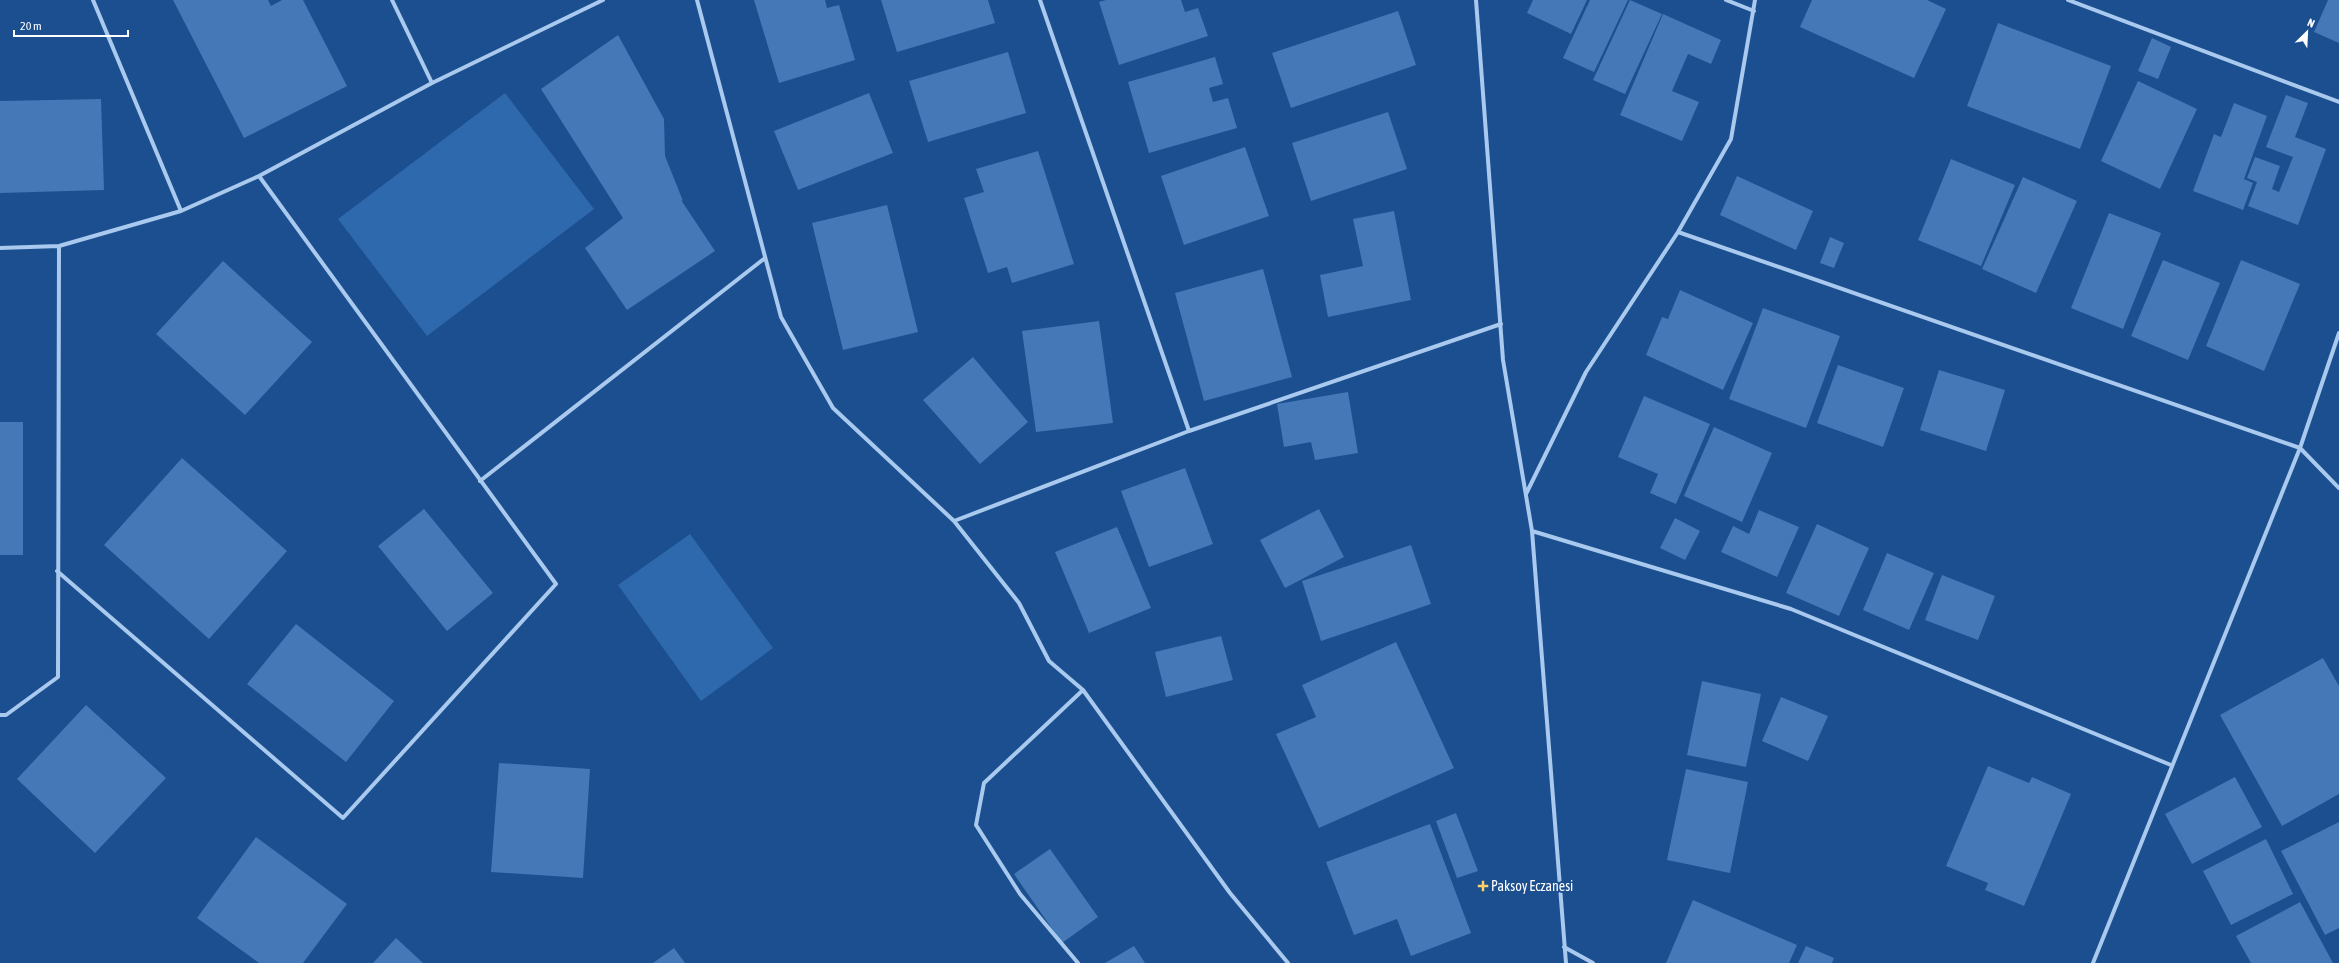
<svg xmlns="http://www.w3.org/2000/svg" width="2339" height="963" viewBox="0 0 2339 963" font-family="'Asap Condensed',sans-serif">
<rect width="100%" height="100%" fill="#1b4f8f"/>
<path fill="#2e69ad" d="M505 93 594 209 427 336 338 219Z
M690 534 773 648 701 701 618 585Z"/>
<path fill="#4478b7" d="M173 0H268L271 6 282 0H303L347 86 244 138Z
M754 0H825L827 8 839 5 855 60 779 83Z
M881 0H988L995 23 897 52Z
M1106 0H1181L1185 12 1198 8 1208 36 1119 65 1099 2Z
M1533 0H1587L1571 34 1527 13Z
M1590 0H1628L1594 72 1563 58Z
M1630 0 1662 14 1625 94 1593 80Z
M1812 0H1927L1946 9 1914 78 1800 27Z
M2328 0H2339V43L2314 32Z
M1398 11 1416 65 1291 108 1272 53Z
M1663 14 1721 40 1711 64 1688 54 1672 91 1699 102 1682 141 1620 115Z
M1998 23 2111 66 2080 149 1967 106Z
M618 35 664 119 665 156 683 201 681 200 715 251 627 310 585 248 623 218 541 89Z
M2152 38 2171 47 2158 79 2138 71Z
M1008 52 1026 113 928 142 909 81Z
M1215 57 1223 84 1209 88 1213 102 1228 98 1237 128 1149 153 1128 82Z
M2138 81 2197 109 2160 189 2101 161Z
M869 93 893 153 798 190 774 131Z
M2286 95 2308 103 2295 137 2326 149 2298 225 2248 206 2257 182 2247 178 2255 157 2280 166 2272 189 2279 192 2293 157 2266 147Z
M101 99 104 190 0 193V101Z
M2234 103 2267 116 2244 179 2253 183 2243 210 2193 191 2214 134 2221 137Z
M1388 112 1407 169 1311 201 1292 143Z
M1245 147 1269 216 1184 245 1161 176Z
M1038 151 1074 264 1012 283 1007 267 988 273 964 198 984 192 976 169Z
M1951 159 2015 185 1981 266 1918 240Z
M1737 176 1813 211 1796 250 1720 215Z
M2023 177 2077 201 2036 293 1982 269Z
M887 205 918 332 843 350 812 223Z
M1394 211 1411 300 1328 317 1320 275 1363 266 1353 219Z
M2109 213 2161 233 2123 329 2071 308Z
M1830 237 1844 243 1834 268 1820 263Z
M2163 260 2220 283 2188 360 2131 336Z
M2241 260 2300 284 2264 371 2206 346Z
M223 261 312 342 245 415 156 334Z
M1263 269 1292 377 1204 401 1175 293Z
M1680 290 1753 323 1723 390 1646 355 1662 317 1668 319Z
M1763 308 1840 336 1806 428 1729 399Z
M1099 321 1113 423 1036 432 1022 331Z
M973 357 1028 422 980 464 923 400Z
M1838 365 1904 388 1883 447 1817 423Z
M1939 370 2005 390 1986 451 1920 430Z
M1348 392 1358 453 1315 460 1311 442 1284 447 1277 404Z
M1644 396 1710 424 1676 504 1650 493 1658 474 1618 457Z
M0 422H23V555H0Z
M1714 427 1772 453 1742 522 1684 496Z
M182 458 287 551 209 639 104 545Z
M1185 468 1213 544 1149 567 1121 491Z
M424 509 493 593 447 631 378 546Z
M1319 509 1344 557 1285 588 1260 540Z
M1759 510 1799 527 1777 577 1721 552 1733 526 1749 534Z
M1675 518 1700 531 1685 560 1660 548Z
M1817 524 1869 548 1839 616 1786 593Z
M1117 527 1151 608 1089 633 1055 552Z
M1411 545 1431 604 1321 641 1302 581Z
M1887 553 1934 573 1909 630 1863 610Z
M1942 575 1995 596 1978 640 1925 620Z
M296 624 394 701 346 762 247 684Z
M1221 636 1233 680 1166 697 1155 652Z
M1396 642 1454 768 1319 828 1276 734 1316 717 1302 685Z
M2323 658 2339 686V794L2282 826 2220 715Z
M1702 681 1761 694 1746 767 1687 755Z
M1781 697 1828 716 1808 761 1762 741Z
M86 705 166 778 95 853 17 779Z
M499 763 590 769 583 878 491 872Z
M1988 766 2029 783 2032 777 2071 794 2024 906 1985 890 1988 883 1946 866Z
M1686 769 1748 782 1730 873 1667 860Z
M2235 777 2262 827 2192 864 2165 814Z
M1456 813 1478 871 1457 878 1436 821Z
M2339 822V928L2325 935 2281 851Z
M1430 824 1471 933 1411 956 1397 919 1354 935 1326 862Z
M256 837 347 904 303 963H259L197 918Z
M2266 839 2293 894 2231 925 2203 871Z
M1050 849 1098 917 1062 943 1014 874Z
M1693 900 1797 945 1789 963H1666Z
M2300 902 2333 963H2251L2236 936Z
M396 938 423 963H373Z
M1134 946 1145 963H1105Z
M1806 946 1834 958 1832 963H1798Z
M674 948 685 963H653Z"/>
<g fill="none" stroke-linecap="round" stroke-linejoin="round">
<path stroke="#a9c9ee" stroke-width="4" d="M93 0 181 211
M392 0 432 83
M697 0 781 317 833 408 954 521 1019 603 1049 661 1083 690 1230 893 1288 963
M1040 0 1189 431
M1476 0 1503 360 1532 531 1566 963
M1726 0 1754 11
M2068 0 2339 102
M1678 232 2300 448 2339 488
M0 248 59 246 181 211 259 176 432 83 603 0
M480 481 765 258
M1526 494 1586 372 1678 232 1731 139 1755 0
M954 521 1189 431 1501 324
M1532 531 1791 609 2171 765
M57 571 343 818 556 584 259 176
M0 715H6L58 677 59 246
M1564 947 1593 963
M1078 963 1020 894 976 825 984 783 1083 690
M2093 963 2300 448 2339 333"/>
</g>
<path fill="#ffd166" stroke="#1b4f8f" stroke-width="1.5" d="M1481 880h4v4h4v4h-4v4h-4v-4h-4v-4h4z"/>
<g text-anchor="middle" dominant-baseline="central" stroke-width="4" stroke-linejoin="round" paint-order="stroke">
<g font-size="14" fill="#fff" stroke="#1b4f8f" text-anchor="start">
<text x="1491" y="886">Paksoy Eczanesi</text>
</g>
</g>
<g transform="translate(2307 32) rotate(24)" stroke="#1b4f8f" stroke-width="3" paint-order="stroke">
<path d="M0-3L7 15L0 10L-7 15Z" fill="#ffffff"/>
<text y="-6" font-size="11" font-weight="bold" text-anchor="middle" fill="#ffffff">N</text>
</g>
<path d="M14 30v6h114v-6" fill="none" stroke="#ffffff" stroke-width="2"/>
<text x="20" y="30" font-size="12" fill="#ffffff" stroke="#1b4f8f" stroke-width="3" paint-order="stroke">20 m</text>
</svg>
